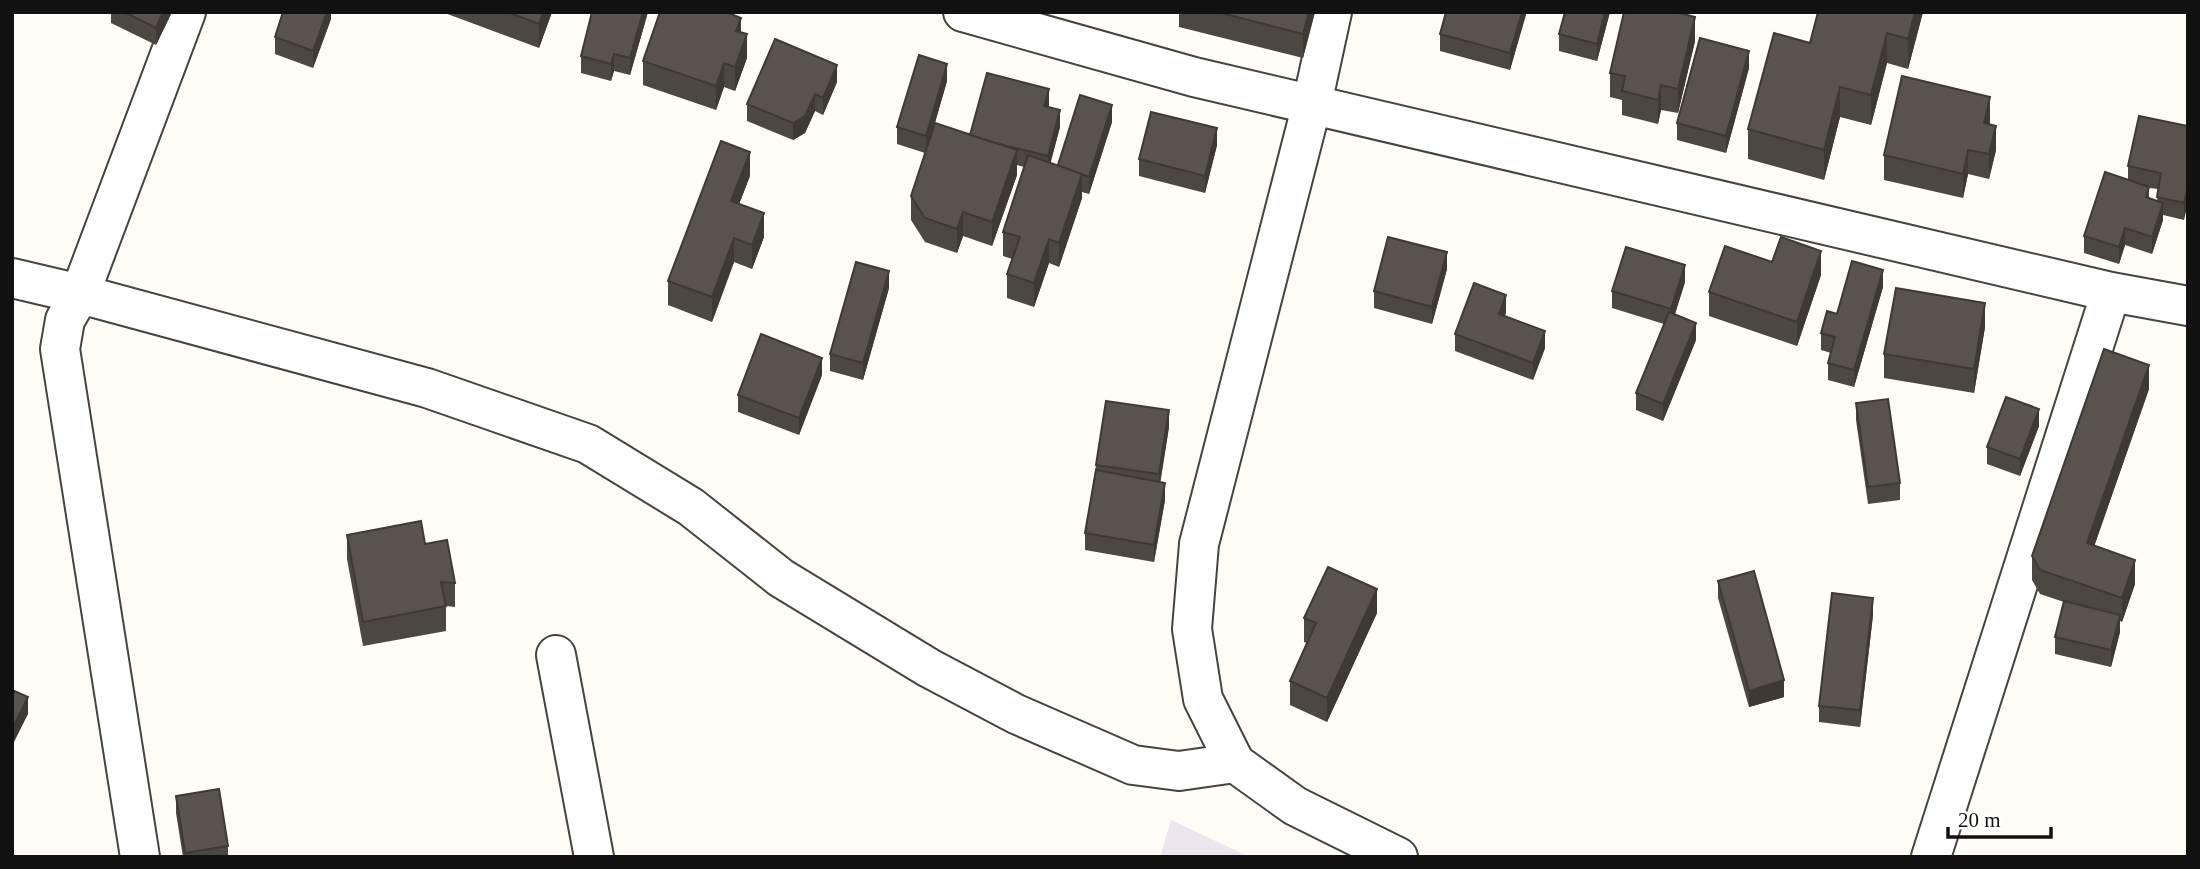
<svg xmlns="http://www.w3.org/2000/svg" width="2200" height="869" viewBox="0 0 2200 869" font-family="'Times New Roman',serif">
<rect width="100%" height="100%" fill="#fffdf5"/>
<path fill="#eee6ef" d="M1171 820 1250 857H1160Z"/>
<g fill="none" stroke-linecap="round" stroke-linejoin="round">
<defs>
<path id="minor" d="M963 12 1194 77 2111 292 2188 306
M1332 12 1312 104 1199 544 1192 629 1203 699 1235 763 1295 806 1398 857
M12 278 80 294 427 388 588 444 691 507 781 578 929 668 1016 714 1133 765 1179 771 1235 763
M556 655 594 857
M140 857 60 349 65 320 80 294 186 12
M1931 857 2111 292"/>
</defs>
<use href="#minor" stroke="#444" stroke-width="42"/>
<use href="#minor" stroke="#fff" stroke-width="38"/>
</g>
<path fill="#4d4742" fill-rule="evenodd" d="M111 12H172L156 45 111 23Z
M331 12V19L313 68 275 54V37Z
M442 12H552L539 48Z
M648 12 630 75 614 71 611 81 581 73V56Z
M1179 12H1315L1303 58 1179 27Z
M1526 12 1510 70 1440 51V34Z
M1610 12 1597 61 1559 51V34Z
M1818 12H1923L1908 69 1887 63 1871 125 1840 117 1824 180 1748 159V129L1810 43Z
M741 32 747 58 735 91 724 87 716 110 643 85V61Z
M1695 41 1678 113 1661 110 1658 124 1622 115V100L1610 97V73Z
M1749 68 1726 153 1677 140V123Z
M947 81 931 137 970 135 1048 107 1060 127 1050 163 1058 165 1112 122 1089 194 1082 192V198L1059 267 1049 263 1034 307 1007 298V274L1012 259 1003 256V232L1024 167 1017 165V175L992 246 963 236 957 253 925 242 911 220V196L925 153 897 144V127Z
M837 82 823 115 815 111 805 133 793 140 747 121V104Z
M1990 121V124L1996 150 1989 179 1968 174 1963 198 1884 180V155Z
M2188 126 2184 220 2163 215V220L2152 254 2125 245 2119 264 2084 253V236L2128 180V166ZM2149 188 2158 189 2157 201 2149 198Z
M1217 145 1205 193 1139 176V159Z
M750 176 739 204 764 237 752 269 734 262 712 322 668 305V281Z
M1772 262 1821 275 1797 346 1709 316V292Z
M1447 269 1432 324 1374 308V291Z
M1685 282 1675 314 1696 340 1663 421 1636 410V393L1664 324 1612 308V291Z
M1883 287 1854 387 1828 380V363L1831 353 1821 350V333L1837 314Z
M889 288 863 380 830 371V354Z
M1506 312 1505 316 1545 348 1533 380 1455 351V334Z
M1985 327 1974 393 1884 378V354Z
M822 375 799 435 738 412V395Z
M2149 389 2094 546 2135 584 2122 622 2120 621V632L2111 667 2055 654V637L2064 602 2040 594 2032 580V556Z
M1856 403 1900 483V500L1868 504 1856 420Z
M2039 426 2020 476 1987 464V447Z
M1169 427 1160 482 1165 500 1154 562 1085 550V533L1096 465Z
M347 535 425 544 455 583V607L446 606V631L363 646 347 559Z
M1718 581 1784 697 1749 707 1718 598Z
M1377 613 1327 722 1290 705V681L1307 643 1304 642V618Z
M1873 615 1860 727 1819 722V706Z
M176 796 228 846V857H183L176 813Z"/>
<path fill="#3f3936" d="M163 12H172L156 45V28Z
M327 12H331V19L313 68V51Z
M543 12H552L539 48V24Z
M643 12H648L630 75V58Z
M1309 12H1315L1303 58V34Z
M1522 12H1526V15L1510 70V53Z
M1605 12H1610L1597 61V44Z
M1915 12H1923L1908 69V39Z
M1695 17V41L1678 113V89Z
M741 18V42L736 31Z
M1887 33V63L1871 125V95Z
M747 34V58L735 91V67Z
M1749 51V68L1726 153V136Z
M614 54V71L611 81V64Z
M724 63V87L716 110V86Z
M947 64V81L926 153V136Z
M837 65V82L823 115V98Z
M1661 85V110L1658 124V100Z
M1840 87V117L1824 180V150Z
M1049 89V106L1044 123V106Z
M815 94V111L805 133 793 140V123Z
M1990 97V121L1984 147V123Z
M1112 105V122L1089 194V177Z
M1060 110V127L1048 173V156Z
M1996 126V150L1989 179V154Z
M1217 128V145L1205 193V176Z
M1017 150V175L992 246V222Z
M1968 150V174L1963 198V174Z
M750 152V176L731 225V201Z
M1082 174V198L1059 267V243Z
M2188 186V203L2184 220V203Z
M2163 203V220L2152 254V237Z
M963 212V236L957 253V229Z
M764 213V237L752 269V245Z
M2125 228V245L2119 264V247Z
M734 238V262L712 322V297Z
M1049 239V263L1034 307V283Z
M1821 251V275L1797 346V322Z
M1447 252V269L1432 324V307Z
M1685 265V282L1671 326V309Z
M1883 270V287L1854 387V370Z
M889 271V288L863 380V363Z
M1506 295V312L1499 331V314Z
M1985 303V327L1974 393V369Z
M1696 323V340L1663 421V404Z
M1545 331V348L1533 380V363Z
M822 358V375L799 435V418Z
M2149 365V389L2087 567V543Z
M2039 409V426L2020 476V459Z
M1169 410V427L1159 491V474Z
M1165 483V500L1154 562V545Z
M2135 560V584L2122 622V598Z
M1377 589V613L1327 722V698Z
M1873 598V615L1860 727V710Z
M2120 615V632L2111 667V650Z
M1784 680V697L1749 707V691Z
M28 697V714L12 746V729Z"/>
<path fill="#5a524d" stroke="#3f3936" stroke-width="2" d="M124 12H163L156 28Z
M283 12H327L313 51 275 37Z
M507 12H543L539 24Z
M592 12H643L630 58 614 54 611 64 581 56Z
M660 12H726L741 18 736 31 747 34 735 67 724 63 716 86 643 61Z
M1217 12H1309L1303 34Z
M1446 12H1522L1510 53 1440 34Z
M1565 12H1605L1597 44 1559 34Z
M1624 12H1676L1695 17 1678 89 1661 85 1658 100 1622 91 1625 76 1610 73Z
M1818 12H1915L1908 39 1887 33 1871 95 1840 87 1824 150 1748 129 1774 33 1810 43Z
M1700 38 1749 51 1726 136 1677 123Z
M775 39 837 65 823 98 815 94 805 116 793 123 747 104Z
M919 55 947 64 926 136 897 127Z
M987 73 1049 89 1044 106 1060 110 1048 156 992 142 970 135Z
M1902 76 1990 97 1984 123 1996 126 1989 154 1968 150 1963 174 1884 155Z
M1080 95 1112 105 1089 177 1058 165Z
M1151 112 1217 128 1205 176 1139 159Z
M2139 116 2188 126V186L2184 203 2157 197 2161 173 2128 166Z
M935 123 1017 150 992 222 963 212 957 229 925 218 911 196Z
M721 141 750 152 731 201 764 213 752 245 734 238 712 297 668 281Z
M1028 155 1082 174 1059 243 1049 239 1034 283 1007 274 1020 237 1003 232Z
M2105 172 2149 187 2146 197 2163 203 2152 237 2125 228 2119 247 2084 236Z
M1388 237 1447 252 1432 307 1374 291Z
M1781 237 1821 251 1797 322 1709 292 1725 246 1772 262Z
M1626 247 1685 265 1671 309 1612 291Z
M1852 261 1883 270 1854 370 1828 363 1835 337 1821 333 1827 311 1837 314Z
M856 262 889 271 863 363 830 354Z
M1474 283 1506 295 1499 314 1545 331 1533 363 1455 334Z
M1896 288 1985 303 1974 369 1884 354Z
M1669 312 1696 323 1663 404 1636 393Z
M761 334 822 358 799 418 738 395Z
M2104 349 2149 365 2087 543 2135 560 2122 598 2040 570 2032 556Z
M2006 397 2039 409 2020 459 1987 447Z
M1888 399 1900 483 1868 487 1856 403Z
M1106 401 1169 410 1159 474 1096 465Z
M1096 470 1165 483 1154 545 1085 533Z
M421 521 425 544 447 540 455 583 441 582 446 606 363 622 347 535Z
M1328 567 1377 589 1327 698 1290 681 1316 623 1304 618Z
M1754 571 1784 680 1749 691 1718 581Z
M1832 593 1873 598 1860 710 1819 706Z
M2064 601 2120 615 2111 650 2055 637Z
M12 690 28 697 12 729Z
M219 789 228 846 185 853 176 796Z"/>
<rect width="2200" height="869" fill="none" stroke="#111111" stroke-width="28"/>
<path d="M1948 827v10h103v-10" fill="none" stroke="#111111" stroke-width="3.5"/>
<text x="1958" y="827" font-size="21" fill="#111111" stroke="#ffffff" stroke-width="5" paint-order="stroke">20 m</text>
</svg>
